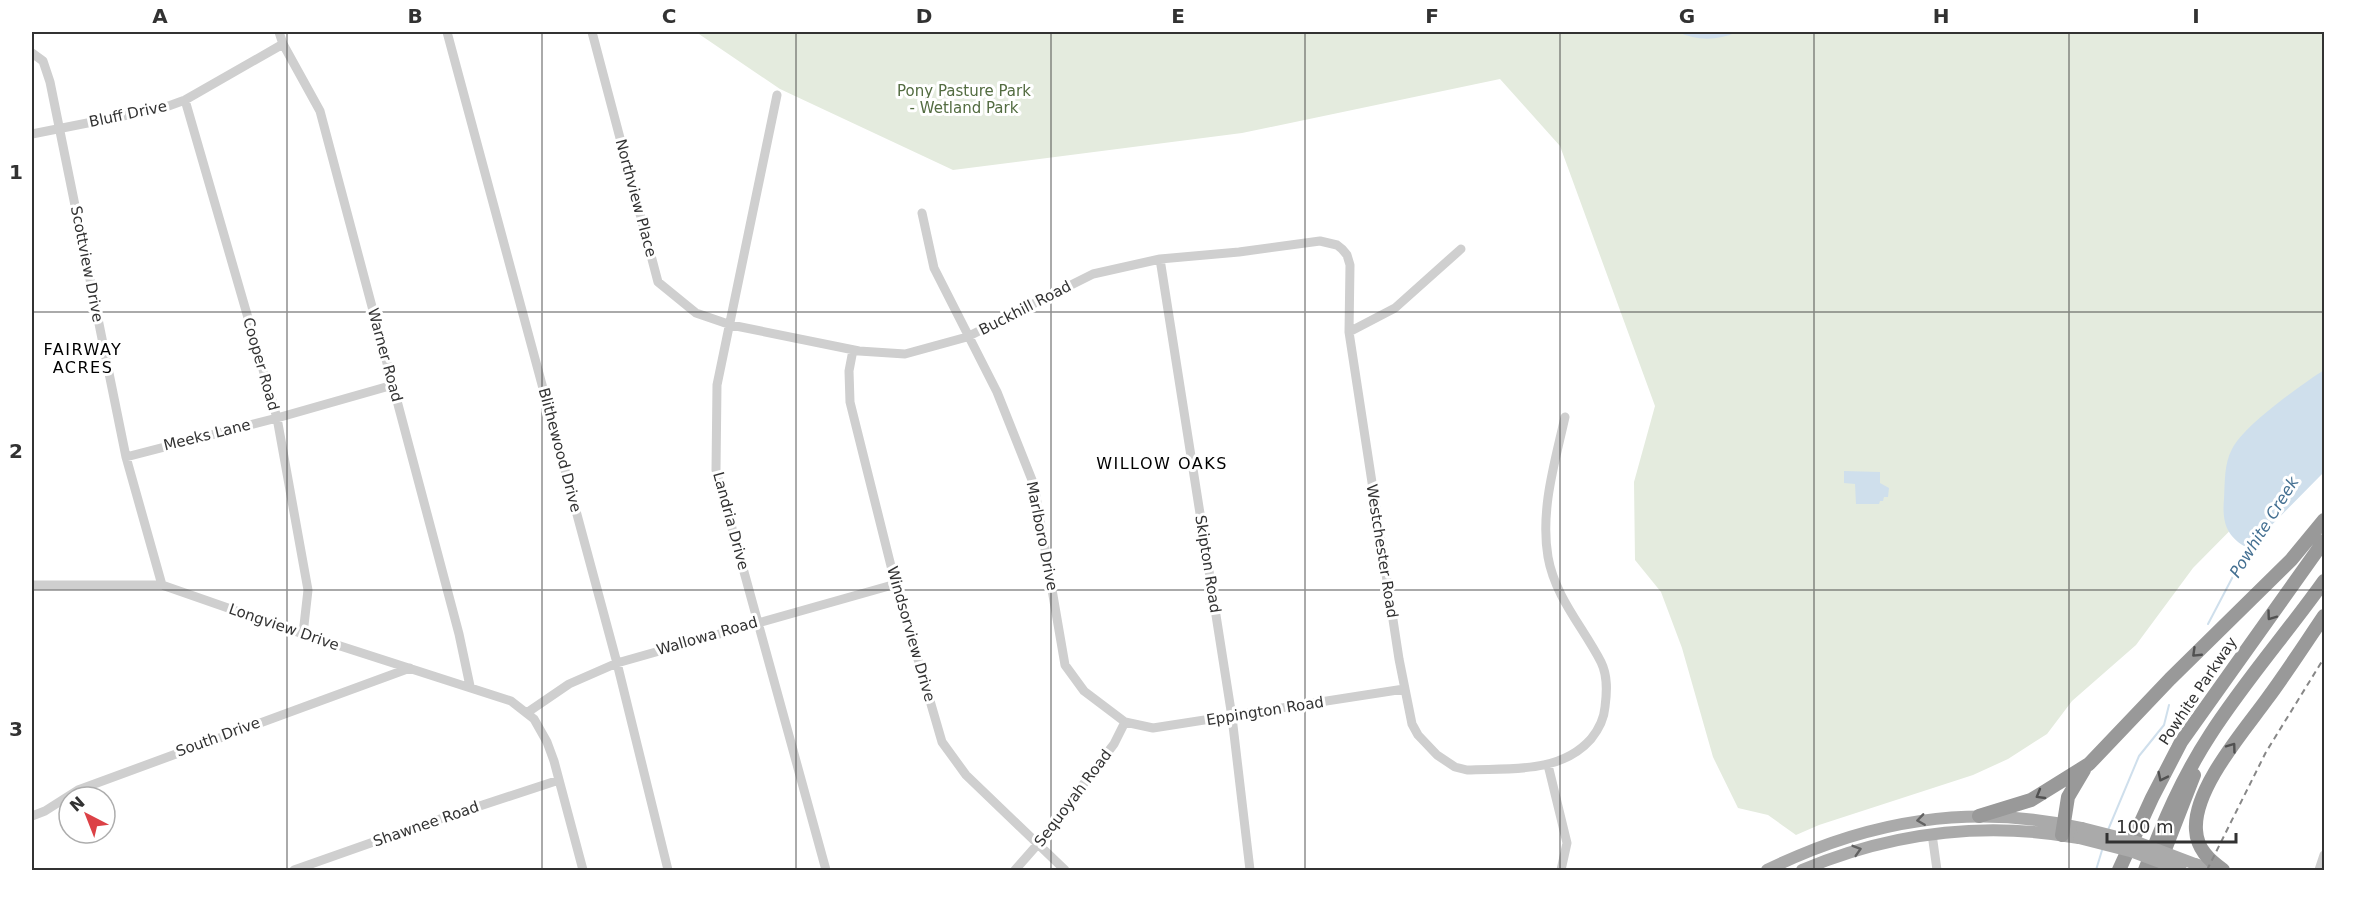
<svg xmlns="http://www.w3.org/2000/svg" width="2356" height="902" viewBox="0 0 2356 902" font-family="'DejaVu Sans',sans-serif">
<rect width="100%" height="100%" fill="#fff"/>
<path fill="#e4ebde" d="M696 32H2324V415L2271 489 2193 568 2136 645 2072 701 2047 734 2008 759 1973 775 1819 825 1796 835 1768 815 1738 808 1713 757 1682 648 1661 592 1635 560 1634 482 1655 406 1560 146 1500 79 1242 133 953 170 780 89Z"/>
<path fill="#cfdfec" d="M1678 32H1737C1717 41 1697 41 1678 32Z
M2324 370V472L2255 542 2244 546C2226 535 2222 521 2224 499 2225 482 2224 464 2232 449 2244 425 2301 385 2324 370Z
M1844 471 1880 472V483L1889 488 1888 497H1884L1883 501H1880L1879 504H1856L1855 484 1844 483Z"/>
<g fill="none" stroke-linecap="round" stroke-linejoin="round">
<path stroke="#cfdfec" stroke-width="2" d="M2208 624 2251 542
M2108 830 2139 756 2164 725 2169 705
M2096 870 2103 847"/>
<path stroke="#cfcfcf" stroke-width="9" d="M279 32 283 44 320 111 459 634 470 686
M447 32 617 663 668 870
M592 32 658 282 696 313 731 325 859 351 905 354 967 337 1093 274 1160 259 1239 252 1320 241 1337 245 1342 249 1347 255 1350 265 1349 332 1399 659 1412 724 1418 735 1437 755 1455 767 1467 770C1510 768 1560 774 1591 739 1599 729 1604 720 1605 707 1607 692 1608 676 1601 662 1583 627 1555 597 1548 557 1540 510 1555 462 1565 417
M32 53 43 61 50 82 126 457 162 585
M777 95 717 385 716 470 826 870
M185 100 277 418 308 590 303 634
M32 134 163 108 185 100 283 44
M922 213 934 268 997 392 1034 485 1065 665 1084 691 1125 722 1153 728 1404 689
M1160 259 1232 717 1250 870
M1349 332 1395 308 1461 249
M853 350 849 371 850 402 892 570 942 742 966 775 1065 870
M126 457 277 418 393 385
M32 585H162L303 634 511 701 534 719 547 742 554 761 583 870
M528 712 569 684 617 663 896 584
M1548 765 1567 843 1561 870
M32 816 45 811 78 790 410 668
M1932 834 1937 870
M294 870 416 827 559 780
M1015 870 1037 845 1114 744 1125 722
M2319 870 2324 855"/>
<path stroke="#aaa" stroke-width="12" d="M2195 864 2214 870
M1767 870C1869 820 1971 803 2082 828
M1802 870C1890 833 1984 821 2079 838"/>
<path stroke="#999" stroke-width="14" d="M1979 816 2031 800 2089 764 2170 679 2291 560 2324 520
M2062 835 2068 797 2084 770
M2119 870 2152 798 2181 742 2324 541
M2145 870C2163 823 2182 778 2210 735 2244 682 2287 633 2324 581
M2157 870 2194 775
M2223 870C2209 860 2197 849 2196 830 2193 789 2244 731 2267 699 2287 672 2305 644 2324 616"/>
<path stroke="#878787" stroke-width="2" stroke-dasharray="6 4.5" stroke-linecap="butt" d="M2207 870 2266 752 2324 658"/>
<path stroke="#aaa" stroke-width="12" d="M2082 828 2137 842 2195 864
M2079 838 2130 851 2181 870"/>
</g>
<defs><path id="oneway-chevron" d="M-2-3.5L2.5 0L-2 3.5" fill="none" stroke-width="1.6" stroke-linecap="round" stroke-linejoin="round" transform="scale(1.5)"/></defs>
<g stroke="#515151">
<use href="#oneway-chevron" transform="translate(2271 616) rotate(126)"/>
<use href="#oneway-chevron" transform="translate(2196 653) rotate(136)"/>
<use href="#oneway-chevron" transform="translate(2232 747) rotate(-54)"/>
<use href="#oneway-chevron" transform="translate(2162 777) rotate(116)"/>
<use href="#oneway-chevron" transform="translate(2040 795) rotate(150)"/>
</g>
<g stroke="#626262">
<use href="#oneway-chevron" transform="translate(1921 820) rotate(172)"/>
<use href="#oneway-chevron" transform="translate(1857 850) rotate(-17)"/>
</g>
<path fill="none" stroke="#323232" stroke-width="1.5" stroke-opacity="0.55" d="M287 32V870M542 32V870M796 32V870M1051 32V870M1305 32V870M1560 32V870M1814 32V870M2069 32V870M32 312H2324M32 590H2324"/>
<g text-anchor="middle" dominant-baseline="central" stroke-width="6" stroke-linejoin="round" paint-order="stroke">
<g font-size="15" fill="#536c41" stroke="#fff">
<text x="964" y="91">Pony Pasture Park<tspan x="964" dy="17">- Wetland Park</tspan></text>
</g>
<g font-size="15" fill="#323232" stroke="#fff">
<text transform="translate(128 114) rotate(-12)">Bluff Drive</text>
<text transform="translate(636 198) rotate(75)">Northview Place</text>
<text transform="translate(87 264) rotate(79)">Scottview Drive</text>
<text transform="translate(1025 308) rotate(-27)">Buckhill Road</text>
<text transform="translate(385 355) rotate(75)">Warner Road</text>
<text transform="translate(261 364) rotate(74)">Cooper Road</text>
<text transform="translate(207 435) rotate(-14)">Meeks Lane</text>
<text transform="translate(560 450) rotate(75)">Blithewood Drive</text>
<text transform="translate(731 521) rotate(75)">Landria Drive</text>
<text transform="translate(1042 536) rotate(79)">Marlboro Drive</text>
<text transform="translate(1382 551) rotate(81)">Westchester Road</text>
<text transform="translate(1208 564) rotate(81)">Skipton Road</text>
<text transform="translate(284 627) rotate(19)">Longview Drive</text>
<text transform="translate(911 634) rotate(74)">Windsorview Drive</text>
<text transform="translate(707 636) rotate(-16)">Wallowa Road</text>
<text transform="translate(2198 691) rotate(-56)">Powhite Parkway</text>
<text transform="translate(1265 711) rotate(-9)">Eppington Road</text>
<text transform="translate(218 737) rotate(-20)">South Drive</text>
<text transform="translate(1073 798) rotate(-53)">Sequoyah Road</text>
<text transform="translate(426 824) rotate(-19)">Shawnee Road</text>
</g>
<g font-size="16" letter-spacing="1.5" fill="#000" stroke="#fff">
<text x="83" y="349">FAIRWAY<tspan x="83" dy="18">ACRES</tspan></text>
<text x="1162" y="463">WILLOW OAKS</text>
</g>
<g font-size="16" font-style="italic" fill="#436f91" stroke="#fff">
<text transform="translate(2264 527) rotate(-58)">Powhite Creek</text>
</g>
</g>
<rect width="2356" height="902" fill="none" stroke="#ffffff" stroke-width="66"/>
<g transform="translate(87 815) rotate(318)"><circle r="28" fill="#ffffff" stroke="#adadad" stroke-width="1.5"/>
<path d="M0-4.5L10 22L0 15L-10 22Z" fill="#dc4146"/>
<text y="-9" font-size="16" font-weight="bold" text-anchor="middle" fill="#323232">N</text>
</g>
<path d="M2107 833v9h129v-9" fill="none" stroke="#323232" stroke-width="3"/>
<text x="2116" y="833" font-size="18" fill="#323232" stroke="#ffffff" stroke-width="4.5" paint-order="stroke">100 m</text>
<rect x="33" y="33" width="2290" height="836" fill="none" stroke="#323232" stroke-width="2"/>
<g font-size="20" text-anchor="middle" font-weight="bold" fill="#323232">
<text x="160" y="23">A</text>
<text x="415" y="23">B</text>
<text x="669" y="23">C</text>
<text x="924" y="23">D</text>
<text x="1178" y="23">E</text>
<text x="1432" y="23">F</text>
<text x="1687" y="23">G</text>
<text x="1941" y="23">H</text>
<text x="2196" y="23">I</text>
<text x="16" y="179">1</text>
<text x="16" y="458">2</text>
<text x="16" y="736">3</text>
</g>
</svg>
